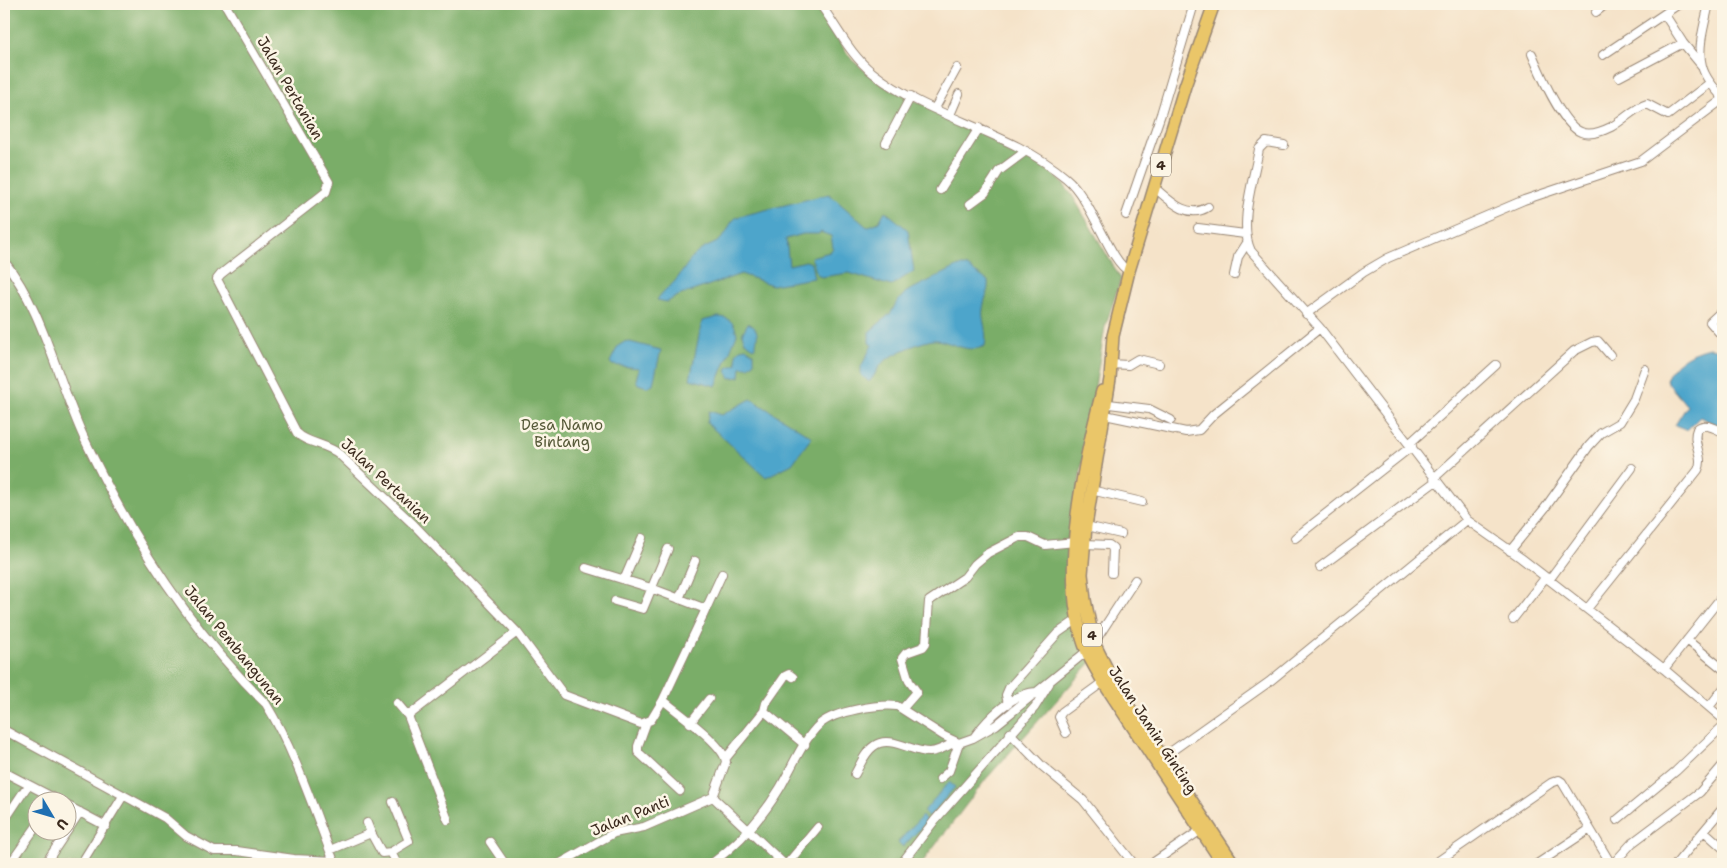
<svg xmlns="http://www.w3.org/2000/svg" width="1727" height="868" viewBox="0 0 1727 868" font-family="'Shantell Sans',sans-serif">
<rect width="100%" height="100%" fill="#fcf5e5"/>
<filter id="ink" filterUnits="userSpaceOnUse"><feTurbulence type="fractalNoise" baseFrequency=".02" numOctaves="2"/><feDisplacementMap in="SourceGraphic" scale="10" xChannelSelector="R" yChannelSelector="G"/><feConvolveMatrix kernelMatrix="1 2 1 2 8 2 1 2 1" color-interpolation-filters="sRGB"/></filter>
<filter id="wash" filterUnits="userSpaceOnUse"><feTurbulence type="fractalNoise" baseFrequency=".0096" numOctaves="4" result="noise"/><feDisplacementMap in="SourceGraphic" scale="20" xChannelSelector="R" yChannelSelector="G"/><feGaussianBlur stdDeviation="1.12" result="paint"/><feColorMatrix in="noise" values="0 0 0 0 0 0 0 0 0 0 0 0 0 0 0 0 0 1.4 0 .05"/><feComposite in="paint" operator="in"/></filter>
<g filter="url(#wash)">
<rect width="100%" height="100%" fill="#f5e3c9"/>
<path fill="#7aad68" stroke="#5a6c43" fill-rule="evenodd" d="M4 4H813L852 60 881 84 1002 142 1032 159 1060 180 1072 195 1121 279 1105 327 1072 525 1069 604 1083 650 1093 660 986 779 921 864H4ZM38 800H68V830H38Z"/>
<path fill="#4ea5cb" stroke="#446874" d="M829 194 867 227 879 222 885 211 908 230 914 271 891 286 849 273 821 277 817 274 811 257 830 252 833 248 831 236 820 232 819 234H803L786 239 789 265 806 261 811 263 814 278 772 285 741 274 678 296 667 302 657 300C663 290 669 288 675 281 684 271 689 258 701 250 707 246 716 244 721 239 729 232 728 223 737 217Z
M959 266H966L988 281C989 292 984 299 983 309 981 320 988 330 985 346 967 354 955 343 937 340 927 338 884 357 879 367 875 373 874 377 869 382L861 375V367L872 345 869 343V332L891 313 896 303 906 292Z
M718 317C729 317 735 323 737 334L716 386 690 379 702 321Z
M748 323C759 328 759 337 754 348L745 342 742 334Z
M626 341 661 350 653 384 647 387 638 384 636 380 639 368 612 365 610 362 618 346Z
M746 348 754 353V363L749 367H741L740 377 730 378 726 371 728 367 737 364 736 354 740 349Z
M1709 348 1721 350 1723 355V424H1714L1700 417 1687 430 1675 425 1687 406 1666 381C1671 363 1691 352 1709 348Z
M751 399 812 437 792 464 766 477 707 423 709 411 722 415Z
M949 782 955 787 929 817 923 812Z
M922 816 927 821 903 847 898 842Z"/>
</g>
<g filter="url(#ink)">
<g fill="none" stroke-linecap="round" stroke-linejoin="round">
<defs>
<path id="minor" d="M225 4 329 182 326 192 221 274 217 279 297 433C306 443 327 444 339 454L414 525 517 632 564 695 641 724 651 720 663 700C678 713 724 744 726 762L713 797 784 864
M820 4C837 27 850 55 873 73 931 119 1009 130 1066 178 1092 199 1110 263 1129 271
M1709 4C1705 22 1697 47 1702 66 1705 78 1715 89 1723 98
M1596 12 1606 4
M1665 15 1683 43 1702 66
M1532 54C1540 73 1562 125 1581 132 1590 136 1603 131 1611 127 1624 120 1634 108 1647 104L1668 115 1710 83
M1603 55 1679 4
M1619 77 1683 43
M935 108 957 68
M950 115 959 94
M886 143 911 96
M1284 145 1266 142 1259 149C1254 178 1238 225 1251 251L1320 328 1467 520 1521 558 1664 669 1723 719
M1155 188C1170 201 1188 220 1208 207
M940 190 979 128
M970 204 985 193 999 171 1026 151
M1126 215 1161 114 1194 4
M1198 228 1245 234
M4 261C43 309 58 383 85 440 130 536 190 629 266 704 296 753 314 811 335 864
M1234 275 1238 257 1247 243
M1723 310 1710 322 1723 337
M1306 314 1364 272 1388 258 1524 200 1641 161 1723 99
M1110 364 1128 365 1138 359 1159 364
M1101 403 1149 409 1171 420
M1105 415 1186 432 1199 430 1214 414 1320 328
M1410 443 1496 365
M1434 478 1574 351 1592 342 1598 341 1610 355
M1091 490 1142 502
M1086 526 1121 534
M1295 538 1412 446
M1085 544 1109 545 1113 548 1112 573
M1510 551 1545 508 1589 446 1601 433 1620 422 1634 399 1645 369
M1320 567 1436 481
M586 568 651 588 706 609 663 700
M624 580 642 538
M1549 580 1632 468
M679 599 695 561
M615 601 643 609 668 549
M706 609 722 574
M1587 609 1698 470C1705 456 1691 443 1697 429 1705 422 1714 428 1723 432
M1513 619 1545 578
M1687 640 1723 669
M1094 643 1135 580
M1664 669 1723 595
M793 677 789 674 785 676 766 703 764 711 805 745
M397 703 408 716
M1008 704 1006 695 1009 688 1058 633 1078 619
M1709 707 1723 689
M903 708 917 692 909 681 902 658 906 653 923 647 926 643 929 601 965 577 975 564 988 553 1019 537H1028L1045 545 1075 542
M690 723 709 699
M646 724 638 746V752L680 791
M4 730 165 818 186 836 214 851H237L294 859 334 861
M1010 733 1042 766 1083 800 1134 864
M1066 733 1059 717 1062 712 1103 682
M975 736C988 718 1013 693 1036 692
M726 758 764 711
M1159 760 1269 682 1467 520
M4 772 58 800
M855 774C860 765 865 752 874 746 890 734 913 753 930 752 940 751 947 746 955 742
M940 779 949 771 959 743
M68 806 106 826
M448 820 408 716 517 632
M1617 820 1676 771 1723 726
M4 821 28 785
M367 823 371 833
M1704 831 1723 848
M490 842 505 864
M330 850 371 833 382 853 391 852 397 864
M391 852 409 841 393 802
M10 864 38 824
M45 864 80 812
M81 864 123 796
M559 864 614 833 644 827 713 797
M711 864C738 844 762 818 780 788 791 769 804 738 820 724 835 711 878 704 897 706L944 736 959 743 973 738 996 725 1087 651
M787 864 818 827
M901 864 935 820 1035 707 1049 684
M1151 864 1201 830
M1434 864 1551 783 1559 780 1562 782 1611 864
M1537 864 1590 829
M1613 864 1632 843 1700 792 1723 765
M1676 864 1723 808"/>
<path id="highway" d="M1214 4 1185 86 1129 271 1113 336 1110 379 1086 526 1082 574 1085 600 1094 643 1117 689 1234 864
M1102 391C1083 465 1057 580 1087 652 1091 662 1098 672 1103 682L1223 864"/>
</defs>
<use href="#minor" stroke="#988674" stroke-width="10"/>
<use href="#highway" stroke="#988674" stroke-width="14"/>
<use href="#minor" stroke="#fff" stroke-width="8"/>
<use href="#highway" stroke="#eac669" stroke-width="11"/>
</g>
</g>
<g text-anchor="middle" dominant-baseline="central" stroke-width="5" stroke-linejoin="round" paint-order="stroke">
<g fill="#fcf5e5" stroke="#75675a" stroke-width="1">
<rect x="1151" y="153.5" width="20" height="23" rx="4"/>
<rect x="1082" y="623.5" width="20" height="23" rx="4"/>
</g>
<g font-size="14" font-weight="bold" fill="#3b2a1e">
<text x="1161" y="165">4</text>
<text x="1092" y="635">4</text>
</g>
<g font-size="15" fill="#3b2a1e" stroke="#fcf5e5">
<text transform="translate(290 88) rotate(60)">Jalan Pertanian</text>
<text transform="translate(386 481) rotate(43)">Jalan Pertanian</text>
<text transform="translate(234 645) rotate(51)">Jalan Pembangunan</text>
<text transform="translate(1153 730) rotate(57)">Jalan Jamin Ginting</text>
<text transform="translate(630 816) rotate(-22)">Jalan Panti</text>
</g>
<g font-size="15" fill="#575a39" stroke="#fcf5e5">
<text x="562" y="425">Desa Namo<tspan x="562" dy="17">Bintang</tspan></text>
</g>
</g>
<rect width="1727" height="868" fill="none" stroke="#fcf5e5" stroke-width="20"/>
<g transform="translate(52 816) rotate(128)"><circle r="24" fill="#fcf5e5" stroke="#afa495"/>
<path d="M0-4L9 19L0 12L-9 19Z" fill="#1f6fb2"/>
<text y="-8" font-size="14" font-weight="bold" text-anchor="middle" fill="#3b2a1e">U</text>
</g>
</svg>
